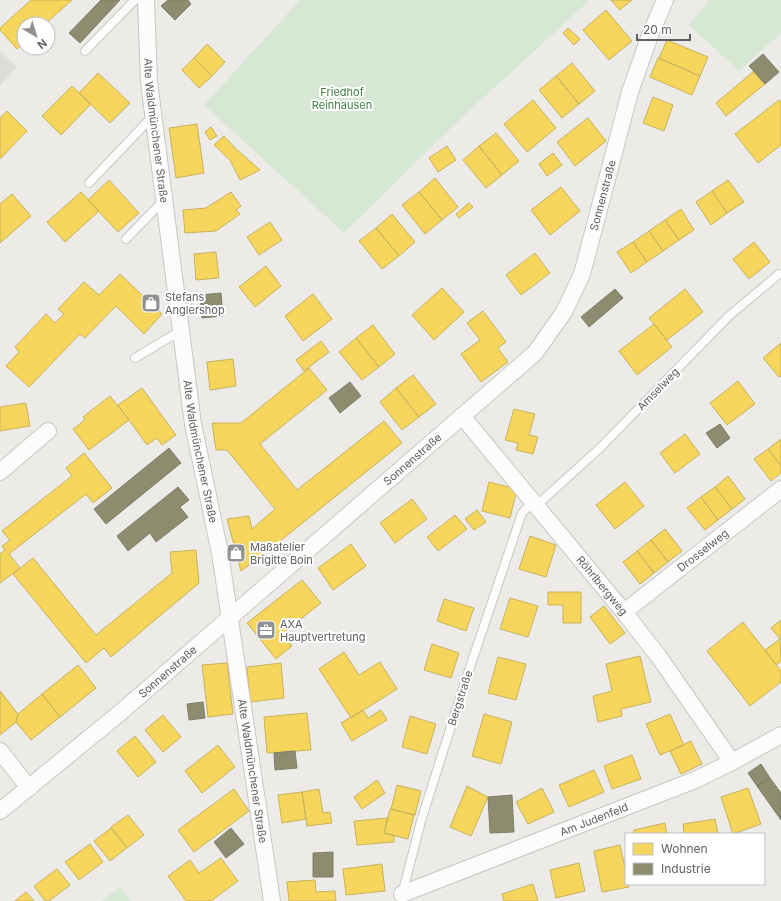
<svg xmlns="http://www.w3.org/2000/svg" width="781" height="901" viewBox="0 0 781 901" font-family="Inter,sans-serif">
<rect width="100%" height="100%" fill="#ecebe7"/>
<path fill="#dddcd8" d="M0 51 17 67 0 86Z"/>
<path fill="#d6e7d4" d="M300 0H590L458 121 344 233 204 105Z
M709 0H781V33L739 71 689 25Z
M120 887 131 901H102Z"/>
<path fill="#f6d55c" stroke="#c8b25e" d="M31 0H72L45 24H24V43L17 49 0 30V28Z
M611 0H632L620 10Z
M606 10 632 41 609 60 583 30Z
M568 28 580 39 574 45 563 33Z
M667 40 708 57 700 76 659 58Z
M207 44 225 62 212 76 194 58Z
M194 58 212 76 199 88 182 70Z
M658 58 700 76 692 95 650 77Z
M572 63 595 91 579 104 556 76Z
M754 71 765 84 726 116 716 103Z
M98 73 130 103 110 123 79 93Z
M556 76 579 104 562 118 539 90Z
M72 86 91 104 61 135 42 116Z
M653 97 673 105 664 131 643 123Z
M533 100 556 128 527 152 504 124Z
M779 100 781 102V145L758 163 735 134Z
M7 111 27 131 0 159V118Z
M588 118 606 141 575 166 557 142Z
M197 124 204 173 176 178 169 128Z
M211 127 217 136 210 140 205 132Z
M496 133 519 161 502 175 479 146Z
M224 136 235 148 260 170 240 180 230 160 214 145Z
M447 146 456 160 438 172 429 158Z
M479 146 502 175 486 188 463 160Z
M553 153 562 165 547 176 539 164Z
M435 178 458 207 442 220 419 192Z
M109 180 139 213 118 232 88 200Z
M728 180 744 202 727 213 712 191Z
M561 187 580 211 550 235 531 210Z
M712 191 727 213 711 225 696 202Z
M81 192 99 211 65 242 47 222Z
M231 192 241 206 236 210 240 214 216 231 185 233 183 210 206 208Z
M419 192 442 220 425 234 402 205Z
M12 194 31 216 0 243V204Z
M469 203 473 207 459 218 456 214Z
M681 209 694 230 679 240 665 220Z
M392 214 415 242 399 256 376 228Z
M665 220 679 240 663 251 649 231Z
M270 222 282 240 259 255 247 237Z
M376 228 399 256 382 269 359 241Z
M649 231 663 251 647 262 633 242Z
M633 242 647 262 631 273 617 252Z
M754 242 770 262 749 279 733 259Z
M216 252 219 278 196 280 194 254Z
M535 253 550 273 521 295 506 275Z
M266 266 281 286 255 307 239 287Z
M120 274 162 314 144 334 116 306 85 338 80 334 29 387 6 366 19 352 15 347 46 314 55 323 64 314 58 309 84 282 99 295Z
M442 288 464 312 434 340 412 315Z
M685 289 703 312 667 340 649 318Z
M313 294 332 319 303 341 285 316Z
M483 311 506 342 498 348 508 362 481 382 461 354 480 340 467 323Z
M654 324 672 347 637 375 619 351Z
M373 325 395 354 379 367 356 338Z
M356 338 379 367 362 380 339 352Z
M321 341 329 352 304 371 296 360Z
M781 343V376L779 377 763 358Z
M233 359 236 386 210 390 207 362Z
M309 368 327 390 260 444 297 490 384 421 402 443 259 558 241 571 227 519 249 516 252 529 275 509 227 450H216L212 423H241Z
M413 375 436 404 419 417 396 388Z
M738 381 755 404 727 425 710 403Z
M142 388 176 435 162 445 157 438 147 445 118 405Z
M396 388 419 417 402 430 380 402Z
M110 396 129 420 89 450 73 429 85 420 83 417Z
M26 403 30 426 0 431V407Z
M514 409 535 414 529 435 538 437 533 454 516 450 518 443 505 440Z
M685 434 700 454 675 473 660 453Z
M781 439V466L768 449Z
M768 449 781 466V473L771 481 754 459Z
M84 453 112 488 93 503 86 494 9 554 20 568 0 583V554L5 550 2 546 10 540 2 531 72 476 66 468Z
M728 476 745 499 732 509 715 487Z
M489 482 517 489 510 518 482 511Z
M625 482 644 506 615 529 596 505Z
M715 487 732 509 718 520 701 497Z
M701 497 718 520 705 530 687 508Z
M412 499 427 519 395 543 380 523Z
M477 510 486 522 474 530 465 519Z
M455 515 467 529 438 551 427 537Z
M665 529 682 551 668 562 651 540Z
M530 536 556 545 546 577 519 569Z
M651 540 668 562 654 573 637 551Z
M351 544 366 566 333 590 318 568Z
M196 550 199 583 111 657 104 648 86 663 13 574 33 558 96 635 172 573 170 552Z
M637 551 654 573 640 584 623 562Z
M302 580 321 603 282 634 292 646 276 659 247 623Z
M548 592H581V623H563V605H548Z
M510 598 538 606 528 637 500 629Z
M444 599 474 608 466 631 437 621Z
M604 606 625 633 610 644 590 617Z
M781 620V640L771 628Z
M743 622 781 671V682L750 706 707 651Z
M780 639 781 661 776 665 765 650Z
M432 644 459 653 451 678 424 670Z
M344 652 359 675 380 662 397 689 351 718 319 669Z
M640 656 651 702 621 709 622 716 598 722 593 696 612 691 606 664Z
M498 657 526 664 516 700 488 693Z
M227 663 233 714 208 717 202 665Z
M281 663 284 698 250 702 247 667Z
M78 665 96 688 60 717 42 694Z
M0 691 18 714 16 722 0 735Z
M42 694 60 717 31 740 16 722 18 714Z
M363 710 368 718 381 710 387 720 352 741 341 723Z
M307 713 311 750 267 753 264 717Z
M484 714 512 722 501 764 472 756Z
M670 714 684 745 660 755 646 724Z
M163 715 181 737 163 752 145 730Z
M410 716 436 724 427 754 402 747Z
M135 736 156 762 138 777 117 751Z
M691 741 702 764 681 774 670 751Z
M218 745 235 767 202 793 185 771Z
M632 755 641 779 612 789 604 766Z
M594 770 604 792 569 807 559 785Z
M377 780 385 793 362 809 354 797Z
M397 785 421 791 415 815 391 809Z
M467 786 488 797 471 836 450 827Z
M542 788 554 812 528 824 516 802Z
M748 788 761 824 733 834 721 797Z
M234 789 249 811 194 852 178 830Z
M319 789 323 813 330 812 332 823 307 826 302 792Z
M302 792 306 819 282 823 278 795Z
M390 809 414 815 408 839 384 833Z
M128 815 144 835 127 848 111 827Z
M388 818 384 833 394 835V842L357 845 354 821Z
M715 819 718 834H684L683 824Z
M665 823 667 834H634V830Z
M111 828 127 848 110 861 94 841Z
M90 844 103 862 79 880 65 862Z
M620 845 626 872V884H628L629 887 602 892 594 851Z
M221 858 238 881 211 901H186L168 876 190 860 199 873Z
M579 863 585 891 556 898 550 870Z
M382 864 385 891 346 895 343 869Z
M57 869 70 885 49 901H45L34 886Z
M315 880 316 892 335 891 336 901H289L287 882Z
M533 884 538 901H504L502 894Z
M26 892 34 901H15Z"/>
<path fill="#8c8c6e" stroke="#7e7f6b" d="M101 0H120L80 43 69 33Z
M168 0H188L191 4 175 20 161 6Z
M763 54 779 72 765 84 749 66Z
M615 289 623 298 589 327 581 317Z
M221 293 223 316 202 318 200 295Z
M350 382 361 396 340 413 329 398Z
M720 424 730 438 717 448 706 433Z
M169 448 181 463 106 524 94 509Z
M178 487 189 500 180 507 188 517 156 542 150 533 128 551 117 536Z
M203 702 205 718 189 720 187 704Z
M295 751 297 768 275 770 274 753Z
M761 764 770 778 757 786 748 773Z
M770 778 781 793V820L757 786Z
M512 795 514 832 490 833 488 797Z
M231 828 244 844 226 858 214 842Z
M333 852V877H313V853Z"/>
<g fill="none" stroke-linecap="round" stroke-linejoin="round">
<defs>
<path id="service" d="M85 51 135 0
M89 183 153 116
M126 239 164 200
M135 358 180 331
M537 505 599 449 729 316 779 274
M402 895 421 821 466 679 522 513 534 501"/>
<g id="minor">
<path id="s1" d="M146 0 149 82 193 424 220 553 272 901"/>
<path id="s2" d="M462 416 624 612 659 657 732 762"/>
<path d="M0 472 48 431"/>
<path id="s3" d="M624 612 781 489"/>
<path d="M0 751 29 788"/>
<path id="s4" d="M0 811 121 712 535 353 564 312 582 274 630 92 650 35 665 0"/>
<path id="s5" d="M402 894 695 780 732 762 781 735"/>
</g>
</defs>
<use href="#service" stroke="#c8c7c7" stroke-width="10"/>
<use href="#minor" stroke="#c8c7c7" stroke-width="18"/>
<use href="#service" stroke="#fcfcfb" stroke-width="8"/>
<use href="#minor" stroke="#fcfcfb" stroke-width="16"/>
</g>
<defs>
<symbol id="shop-square" viewBox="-11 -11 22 22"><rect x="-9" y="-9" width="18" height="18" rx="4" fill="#8f9192" stroke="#fff"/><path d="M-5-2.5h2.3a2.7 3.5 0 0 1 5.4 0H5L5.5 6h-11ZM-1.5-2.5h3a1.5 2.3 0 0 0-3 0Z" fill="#fff"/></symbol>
<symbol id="office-square" viewBox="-11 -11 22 22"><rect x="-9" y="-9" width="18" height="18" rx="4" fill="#8f9192" stroke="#fff"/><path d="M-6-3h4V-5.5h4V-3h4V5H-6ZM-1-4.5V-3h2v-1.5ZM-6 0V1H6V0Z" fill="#fff"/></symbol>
</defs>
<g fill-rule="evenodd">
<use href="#shop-square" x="140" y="292" width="22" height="22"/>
<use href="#shop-square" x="225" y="542" width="22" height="22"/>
<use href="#office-square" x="255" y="619" width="22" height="22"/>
</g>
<g text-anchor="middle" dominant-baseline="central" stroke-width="4" stroke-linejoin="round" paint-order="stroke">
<g font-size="11" fill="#3e8141" stroke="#fff">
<text x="342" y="92">Friedhof<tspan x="342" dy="13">Reinhausen</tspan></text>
</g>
<g font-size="11" fill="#5d6064" stroke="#fff">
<text stroke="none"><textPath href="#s1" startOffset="131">Alte Waldmünchener Straße</textPath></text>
<text stroke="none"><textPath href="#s4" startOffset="878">Sonnenstraße</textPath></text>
<text transform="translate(658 389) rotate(-46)">Amselweg</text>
<text stroke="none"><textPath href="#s1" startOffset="455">Alte Waldmünchener Straße</textPath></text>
<text stroke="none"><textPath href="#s4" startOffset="542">Sonnenstraße</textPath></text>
<text stroke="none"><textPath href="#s3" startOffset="100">Drosselweg</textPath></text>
<text stroke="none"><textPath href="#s2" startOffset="220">Röhrlbergweg</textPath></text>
<text stroke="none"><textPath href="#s4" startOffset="218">Sonnenstraße</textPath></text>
<text transform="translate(460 698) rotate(-72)">Bergstraße</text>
<text stroke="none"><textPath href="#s1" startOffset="779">Alte Waldmünchener Straße</textPath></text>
<text stroke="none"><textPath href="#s5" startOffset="206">Am Judenfeld</textPath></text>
</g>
<g font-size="11" fill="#5d6064" stroke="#fff" text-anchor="start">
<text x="165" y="297">Stefans<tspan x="165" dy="13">Anglershop</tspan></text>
<text x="250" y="547">Maßatelier<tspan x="250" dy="13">Brigitte Boin</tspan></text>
<text x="280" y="624">AXA<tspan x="280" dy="13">Hauptvertretung</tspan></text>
</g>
</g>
<rect x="625" y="833" width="140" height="52" fill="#ffffff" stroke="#bebfc1"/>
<rect x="633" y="843" width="20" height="12" fill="#f6d55c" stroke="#bebfc1"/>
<text x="661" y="853" font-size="12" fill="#5d6064">Wohnen</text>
<rect x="633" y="863" width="20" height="12" fill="#8c8c6e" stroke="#bebfc1"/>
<text x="661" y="873" font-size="12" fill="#5d6064">Industrie</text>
<g transform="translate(36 36) rotate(142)"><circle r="19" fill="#ffffff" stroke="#bebfc1"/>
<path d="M0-3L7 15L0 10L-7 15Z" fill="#8f9192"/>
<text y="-6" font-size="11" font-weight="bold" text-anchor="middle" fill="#5d6064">N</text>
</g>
<path d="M637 34v6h53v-6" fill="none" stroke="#5d6064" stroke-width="2"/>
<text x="643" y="34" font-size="12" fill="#5d6064" stroke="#ffffff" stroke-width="3" paint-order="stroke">20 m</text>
</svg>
